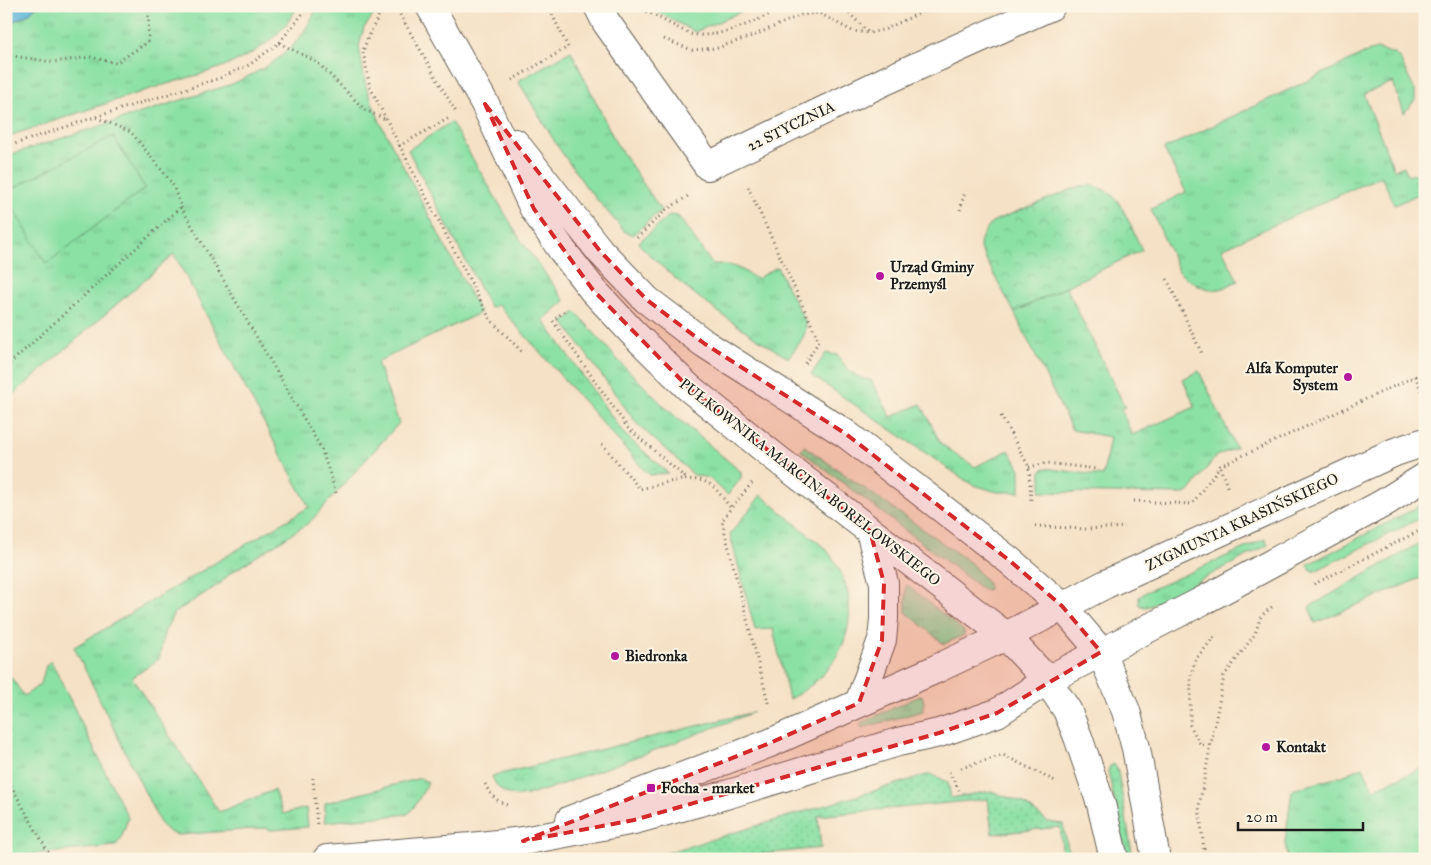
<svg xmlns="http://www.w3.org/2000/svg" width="1431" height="865" viewBox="0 0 1431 865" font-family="'IM FELL Great Primer',serif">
<defs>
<pattern id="grass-tufts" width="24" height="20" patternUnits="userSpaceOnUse" patternTransform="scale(1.25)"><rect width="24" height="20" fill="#8be1a4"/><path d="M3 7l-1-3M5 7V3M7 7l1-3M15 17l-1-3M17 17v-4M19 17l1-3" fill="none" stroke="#77c08d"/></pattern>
<pattern id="park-crowns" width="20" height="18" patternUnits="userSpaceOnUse" patternTransform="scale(1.25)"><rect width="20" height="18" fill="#8be1a4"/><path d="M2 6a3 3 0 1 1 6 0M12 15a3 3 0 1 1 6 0" fill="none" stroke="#77c08d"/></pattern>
<pattern id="garden-dots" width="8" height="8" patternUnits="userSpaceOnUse" patternTransform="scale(1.25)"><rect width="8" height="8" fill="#8be1a4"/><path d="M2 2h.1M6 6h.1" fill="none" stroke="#77c08d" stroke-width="1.8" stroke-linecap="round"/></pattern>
</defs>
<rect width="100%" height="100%" fill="#fcf5e5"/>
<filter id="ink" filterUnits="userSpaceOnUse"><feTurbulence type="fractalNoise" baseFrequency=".02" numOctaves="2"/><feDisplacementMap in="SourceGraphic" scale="10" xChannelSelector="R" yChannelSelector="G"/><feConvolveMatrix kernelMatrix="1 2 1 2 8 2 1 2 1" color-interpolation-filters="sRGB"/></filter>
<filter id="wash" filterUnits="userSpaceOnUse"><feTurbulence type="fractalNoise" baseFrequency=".0096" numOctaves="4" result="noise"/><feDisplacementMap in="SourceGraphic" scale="20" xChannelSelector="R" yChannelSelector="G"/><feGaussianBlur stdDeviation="1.12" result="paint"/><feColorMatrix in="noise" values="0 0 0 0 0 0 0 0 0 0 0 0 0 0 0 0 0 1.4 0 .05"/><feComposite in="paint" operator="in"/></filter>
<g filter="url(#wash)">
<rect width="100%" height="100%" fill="#f5e1c5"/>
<path fill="url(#grass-tufts)" stroke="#547e60" d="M36 6H297C289 25 274 39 257 50 224 71 183 78 147 90 100 105 53 122 6 137V25L29 14Z
M318 6H380L364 28 359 46 366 87 380 122 480 313 377 362 399 423 310 522 229 574 221 583 174 613 164 633 159 659 132 678 219 812 274 790 283 814 306 808 308 827 271 830 266 828 178 835C168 833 165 829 159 821L74 647 309 507 174 254 6 401V156L232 84C254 74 278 62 295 43 305 33 311 19 318 6Z
M1377 49 1395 54 1400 59 1415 91V100L1404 113 1393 82 1364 94 1394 170 1404 166 1408 176 1425 170V191L1395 205 1381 176 1222 249 1238 281C1232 283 1226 288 1219 289 1206 292 1188 280 1179 272L1151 209 1186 192 1164 149 1370 51Z
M571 51 616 143 661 210 633 235 625 232 587 188 558 147 518 81Z
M451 122 520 239 565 301 543 320 624 434 668 473 650 475 645 471 498 305 490 308 408 150Z
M670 215 678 216 712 264C733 264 739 267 756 279L777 267 806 323C807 337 796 347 788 358 735 325 681 289 638 243Z
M1066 287 1125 407 1121 409 1132 435 1195 407 1183 379 1199 371 1236 448 1216 456 1189 492 1183 494 1041 492V471L1044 468 1103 476 1110 437 1072 430 1014 312Z
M576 312 617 359 668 410 741 472V478L728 495 709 478 694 475 637 424 563 322Z
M826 353 837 355C847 368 853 379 871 380L891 417 921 404 941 444 975 467 1009 450 1020 469V492H997L971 484 811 375Z
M804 446 971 563 988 584 989 589 987 590 981 588 801 451Z
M761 495 826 549C870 604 849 669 789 699L773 629 755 630 730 534Z
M1425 503V516L1313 572 1307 565Z
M1265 539 1268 545 1150 606 1145 607 1139 605V597L1146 592Z
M1425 540V576L1315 623 1309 607Z
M907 585 964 631V635L944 644 906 612V587Z
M51 661 128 818 121 839 115 846 6 857V670L24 696 41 684 46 665Z
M922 695 924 702 923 711 862 728 860 723Z
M754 712C695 735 635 758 575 779 563 784 529 797 517 796 504 795 496 788 492 776Z
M1114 764 1117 769 1119 777 1133 859H1127L1108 771 1110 766Z
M1363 767 1373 789 1425 767V859H1287L1285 842 1292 790 1342 776Z
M421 778 428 783 414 807 408 814 325 822V803Z"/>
<path fill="url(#park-crowns)" stroke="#547e60" d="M1091 185C1099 187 1106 190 1112 195 1123 204 1135 236 1142 250L1014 312 980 248C980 236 986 230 994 221L1080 186Z"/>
<path fill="url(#garden-dots)" stroke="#547e60" d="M930 774 948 782 951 798 991 791 1023 803 1048 822 1063 824 1070 859H1063L1060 827 992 834 988 799 818 816 821 848 713 859H646Z"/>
<path fill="#8be1a4" stroke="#547e60" d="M646 6H754L695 32Z
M113 136 145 188 46 264 6 196V192Z"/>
<path fill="#5bb5d9" stroke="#3c687a" d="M6 6H36L29 14 6 25Z"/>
</g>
<g filter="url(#ink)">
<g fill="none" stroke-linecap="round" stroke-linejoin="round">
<defs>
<path id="minor" d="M598 6 606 22 708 166 887 80 1051 6
M570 820 770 743 934 670 1006 636 1106 584 1395 452 1425 442
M327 859 471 847 523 841 634 820 729 794 898 742 939 733 997 713 1047 680 1206 599 1382 504 1425 477"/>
<path id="major" d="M430 6 485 104 534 209 562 250 593 290 631 331 688 387 776 458 1006 636 1047 680 1067 710 1078 737 1101 804 1114 859
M515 143 600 251 647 300 705 344 846 434 1010 561 1062 606 1101 652 1126 711 1136 748 1156 859
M859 703 882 640 884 619V583L870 531"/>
</defs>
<use href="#minor" stroke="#686157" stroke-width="30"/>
<use href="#major" stroke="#686157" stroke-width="30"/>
<path stroke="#686157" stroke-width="3" stroke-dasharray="1 4" stroke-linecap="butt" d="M842 6 869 33
M396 7 379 15 368 37 363 51 370 87 410 166 490 319 524 354
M642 9 690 34C721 40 759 19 787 6
M664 39 692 50 717 48 755 35 801 15 819 13 852 31 870 33 886 29 934 6
M279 43 317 62 365 110 387 120
M6 55 53 62 90 57 116 63 148 42 149 6
M512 80 568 47 548 6
M399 146 451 117
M6 147 95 117 220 78 249 65 279 43 309 6
M748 187 819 341 804 365
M181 207 321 448 336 493
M960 210 965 191
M637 238 666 210 688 196
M1167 279 1202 354
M564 311 553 321 628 428 687 479
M6 367 181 207 172 183 131 132 95 117
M1415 376 1425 400
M1001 416 1029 467 1031 502
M602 444 640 489C658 485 693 473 710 484 718 490 724 500 731 508
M1029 467 1047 463 1097 469
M1220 467 1228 489
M752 483 731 508 722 521 769 706
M1134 501 1192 504 1220 466 1425 372
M1035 526 1085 529 1125 527
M1314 584 1425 528
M1209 745 1200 744 1190 725 1191 674 1196 659 1215 636
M961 768 1003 755 1055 781
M949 772 959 790
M6 777 52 859
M313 778 317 826
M485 784C490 795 497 802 509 805
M45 859 52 858
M1205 859 1199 806 1224 676 1255 634 1261 616 1273 606"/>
<use href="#minor" stroke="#fff" stroke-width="28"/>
<use href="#major" stroke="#fff" stroke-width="28"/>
<path stroke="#686157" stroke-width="3" stroke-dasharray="1 4" stroke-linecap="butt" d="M395 6 457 114"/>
</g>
</g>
<path fill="#d62828" fill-opacity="0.2" stroke="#d62828" stroke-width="4" stroke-dasharray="10 6" stroke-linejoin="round" d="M485 104 600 251 647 300 705 344 846 434 1010 561 1062 606 1101 652 997 713 939 733 634 820 523 841 770 743 859 703 882 640 884 583 870 531 688 387 593 290 534 209Z"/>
<g fill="#b5179e" stroke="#fcf5e5" stroke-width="2">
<circle cx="880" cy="276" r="5"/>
<circle cx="1348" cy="377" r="5"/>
<circle cx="615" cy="656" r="5"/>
<circle cx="1266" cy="747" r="5"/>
<rect x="646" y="783" width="10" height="10" rx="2.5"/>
</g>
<g text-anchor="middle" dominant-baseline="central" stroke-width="4" stroke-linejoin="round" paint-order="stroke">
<g font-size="15" fill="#1c1c1c" stroke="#fcf5e5">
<text transform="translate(791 126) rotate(-26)">22 STYCZNIA</text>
<text transform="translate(810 482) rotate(38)">PUŁKOWNIKA MARCINA BORELOWSKIEGO</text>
<text transform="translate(1242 522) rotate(-25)">ZYGMUNTA KRASIŃSKIEGO</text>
</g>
<g font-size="15" font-weight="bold" fill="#1c1c1c" stroke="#fcf5e5" text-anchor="start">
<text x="890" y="267">Urząd Gminy<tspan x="890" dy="17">Przemyśl</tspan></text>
<text x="1338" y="368" text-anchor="end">Alfa Komputer<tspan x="1338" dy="17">System</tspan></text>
<text x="625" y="656">Biedronka</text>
<text x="1276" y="747">Kontakt</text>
<text x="661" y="788">Focha - market</text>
</g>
</g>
<rect width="1431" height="865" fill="none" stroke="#fcf5e5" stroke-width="25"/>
<path d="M1238 822v8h125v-8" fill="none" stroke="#1c1c1c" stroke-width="2.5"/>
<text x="1246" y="822" font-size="15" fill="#1c1c1c" stroke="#fcf5e5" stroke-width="4" paint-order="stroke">20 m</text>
</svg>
